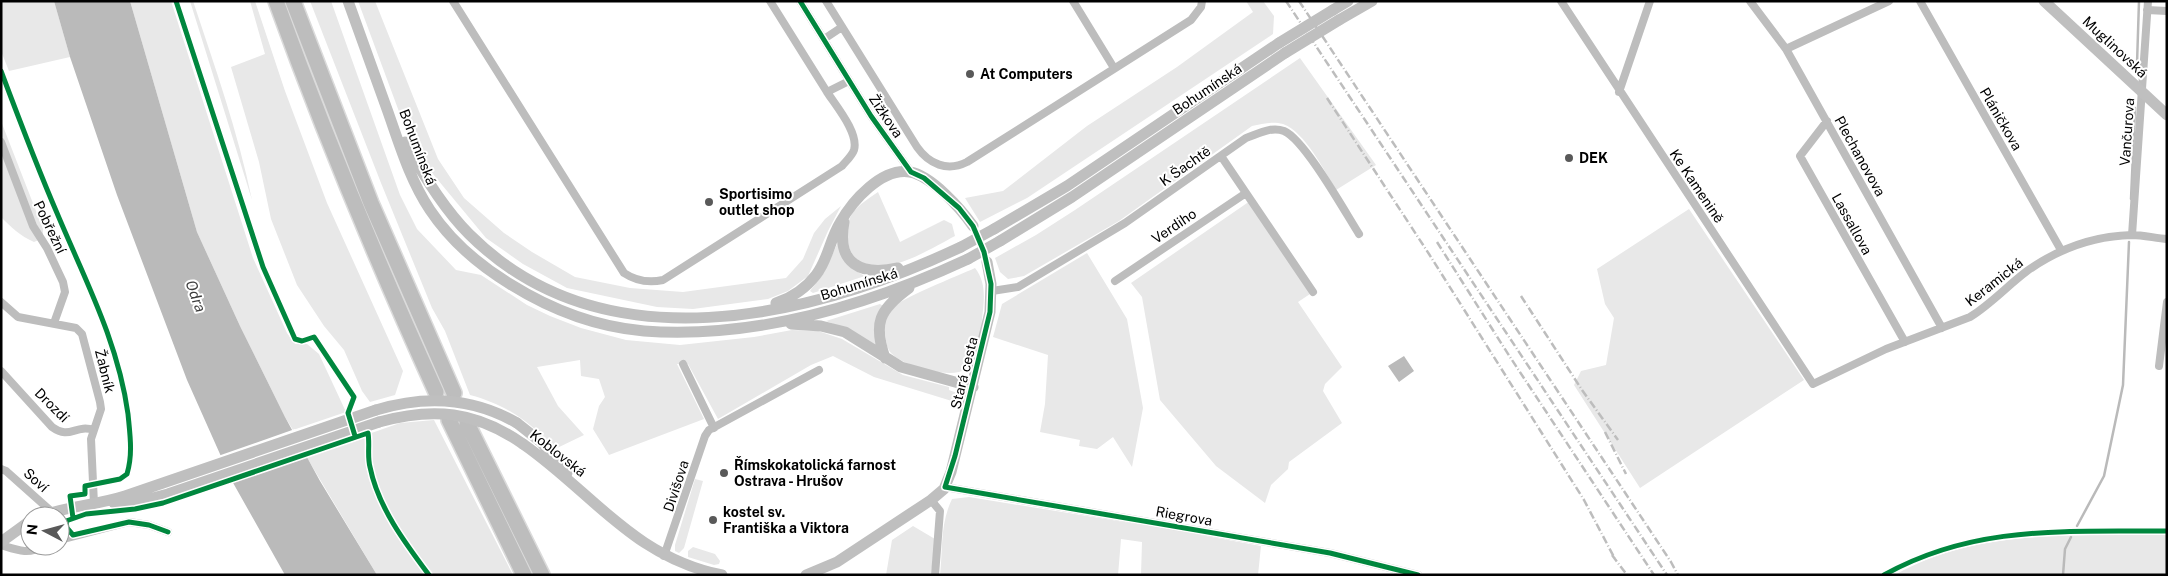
<svg xmlns="http://www.w3.org/2000/svg" width="2168" height="576" viewBox="0 0 2168 576" font-family="'Public Sans',sans-serif">
<rect width="100%" height="100%" fill="#fff"/>
<path fill="#e8e8e8" d="M1 1H54L70 57 9 71 1 51Z
M130 1H171L253 258 287 333 295 344H307L319 354 346 412 293 430 285 417 240 326 197 232Z
M190 1H193C215 67 238 132 252 200Z
M250 1H255L285 91 327 203 403 371 395 395 370 402 362 391 344 350 324 326 297 285 271 219 259 162 231 67 265 54Z
M310 1H331L400 195 417 229 456 270 481 275 527 305 550 316 581 328 626 340 680 345 754 337 792 330 818 331 842 339 903 375 949 387V390L957 393 955 402 874 377 833 356 811 365 718 419 688 364H677L704 419 609 455 593 429 599 406 605 397 599 379 581 376 580 360 537 367 558 406 584 435 555 449C529 421 507 405 470 395L445 331 432 308 381 183Z
M358 1H375L438 159 464 198 504 233 532 252 575 277 630 288 683 292 786 278 803 259 814 233 825 219 841 206 828 231 808 276 788 291 768 299 693 309 657 307 567 288 523 264 486 238 428 168 401 117Z
M1246 1H1263L1274 16 1273 34 1027 198 980 222 965 198 1003 191 1087 126 1177 67 1253 12Z
M1300 58 1376 165 1336 190C1324 170 1305 132 1283 124 1272 121 1262 124 1252 126L1119 221 1024 276 1008 279 1000 272 995 258 1036 235 1075 210Z
M1 121 43 229V238L34 242C20 236 11 227 1 217Z
M878 192 900 242 944 220 952 224 955 236C934 247 897 270 872 267 849 264 840 233 852 214 859 204 868 199 878 192Z
M1250 201 1310 294 1298 302 1342 367 1325 384 1323 391 1342 423 1289 462 1288 469 1271 485 1265 503 1216 466 1160 400 1142 297 1131 283Z
M1689 209 1804 380 1640 488 1574 385 1581 371 1606 365 1614 318 1605 304 1597 269Z
M838 242C841 259 851 269 865 276L813 293 810 291 824 273Z
M1087 253 1127 319 1143 408 1132 467 1113 437 1097 449 1079 446 1080 440 1040 432 1045 404 1048 355 993 337 1002 304Z
M975 268C987 283 984 301 982 319 981 334 980 359 966 369 951 380 903 366 891 353 886 347 886 340 885 332 884 324 885 317 890 310 900 298 958 276 975 268Z
M880 304 883 306 878 347 847 329 826 321Z
M434 420 513 575H377L306 456 400 423Z
M695 479 703 481 684 548 679 553 675 551V545Z
M969 497 1168 529 1261 546 1258 575H1141L1142 542 1121 539 1118 575H940C943 548 940 524 952 499Z
M913 526 935 539 931 575H886L892 540Z
M2167 535V575H1895C1976 528 2076 536 2167 535Z
M693 547 715 554 720 561 719 564 714 565 688 557V551Z"/>
<path fill="#bababa" d="M54 1H130L197 232 240 326 285 417 320 481 377 575H285L232 481 187 380 117 195 70 57Z
M1404 356 1414 371 1399 382 1388 366Z"/>
<path fill="#fff" d="M295 429 309 455 230 482 218 456Z"/>
<g fill="none" stroke-linecap="round" stroke-linejoin="round">
<path stroke="#bababa" stroke-width="2.5" d="M2137 64 2139 1
M2131 199 2135 108
M2077 526 2104 476 2123 385 2129 242
M2063 575 2065 549 2071 537"/>
<defs>
<path id="highway" d="M276 1C324 134 378 264 436 392
M293 1 371 203 454 393
M449 420 524 575
M467 423 542 575"/>
</defs>
<use href="#highway" stroke="#dbdbdb" stroke-width="18"/>
<path stroke="#bdbdbd" stroke-width="8" d="M453 1 624 273C636 281 649 283 663 280L842 166C846 161 852 156 854 150 859 133 836 106 827 92L849 81
M770 1 827 92
M800 1 871 116 911 172
M826 1 917 147C929 164 947 172 967 162L1191 20 1201 7 1202 1
M1073 1 1114 68
M1561 1 1813 384 1886 349 1970 317C1991 304 2007 286 2027 271 2058 249 2094 236 2132 235 2143 235 2155 238 2167 239
M1750 1 1786 49 1942 328
M1920 1 2061 250
M2147 10 2167 11
M824 39 842 27
M1786 49 1889 1
M1619 92 1650 1
M1827 121 1800 156 1905 342
M1 142 33 226 47 248 63 282 65 292 54 323
M1221 156 1313 292
M2132 235 2148 1
M1115 281 1246 193
M992 291 1018 287 1125 223 1246 138C1258 134 1271 126 1284 131 1305 140 1345 212 1359 234
M1 302 18 317 76 328 82 334 100 402 101 409 91 439 94 504
M683 364 714 428
M2159 366 2167 302
M1 371 52 427C70 440 75 424 94 430
M1 469 6 471 52 512V516
M945 487 1330 553 1418 575
M931 500 940 511 935 575
M60 540 129 522 149 525 168 532
M1 545C17 550 28 555 44 546
M664 556 705 436 709 430 819 370"/>
<path stroke="#bfbfbf" stroke-width="11" d="M348 1C361 38 375 75 388 112 400 146 410 180 430 210 450 240 479 265 510 284 550 309 597 327 644 331 755 339 869 305 968 259
M2044 1 2167 115
M1333 10 1348 1
M1339 20 1372 1
M405 142C423 175 443 208 469 234 603 368 810 318 961 247
M844 222C836 264 861 276 898 268
M994 229 1067 186 1279 43
M1000 241 1072 197 1285 53
M776 303C791 298 806 288 816 275 828 260 830 239 840 223 852 201 882 167 910 172 932 176 961 209 973 226
M791 324 821 326 845 332 901 367 973 387
M885 358C873 323 879 310 909 288
M517 423 541 442 567 473
M523 444C592 492 633 557 722 575
M114 503 138 502 168 494 379 422
M41 516C68 506 97 505 125 496L376 410
M1 542 30 521
M806 575 837 562 931 500 944 489 951 472 990 312 991 284 987 262"/>
<use href="#highway" stroke="#bdbdbd" stroke-width="15"/>
<path stroke="#bdbdbd" stroke-width="2.5" stroke-dasharray="8 2.5 1 2.5" stroke-linecap="butt" d="M1286 1 1667 575
M1299 1 1671 562 1678 575
M1327 98 1429 254 1584 500 1615 559
M1437 242 1510 357 1654 575
M1521 296 1582 390 1618 440
M1605 432 1626 474
M1612 555 1627 575"/>
<path stroke="#bfbfbf" stroke-width="11" d="M1279 43 1333 10
M1285 53 1339 20
M961 247 994 229
M968 259 1000 241
M376 410C425 395 472 397 517 423
M379 422C433 407 476 411 523 444"/>
<defs>
<path id="cycleway" d="M176 1 263 267 295 339 302 341 314 337 354 397 348 413 355 436
M800 1 871 116 911 172 924 178 959 208 973 226 984 252 991 284 990 312 955 456 945 487 1330 553 1418 575
M1 71C19 119 37 167 57 213 85 280 118 341 128 414 130 435 133 454 127 474L120 479 85 486V494L70 496 73 518
M168 532 149 525 129 522 73 535 67 528 66 521 86 514 135 509 163 503 368 433C370 444 367 456 370 467 378 507 405 543 429 575
M1884 575C1975 524 2067 532 2167 531"/>
</defs>
<use href="#cycleway" stroke="#fff" stroke-width="8"/>
<use href="#cycleway" stroke="#00873e" stroke-width="5"/>
</g>
<g fill="#595959" stroke="#fff" stroke-width="2">
<circle cx="970" cy="74" r="5"/>
<circle cx="1569" cy="158" r="5"/>
<circle cx="709" cy="202" r="5"/>
<circle cx="724" cy="473" r="5"/>
<circle cx="713" cy="520" r="5"/>
</g>
<g text-anchor="middle" dominant-baseline="central" stroke-width="4" stroke-linejoin="round" paint-order="stroke">
<g font-size="14" fill="#000" stroke="#fff">
<text transform="translate(2115 47) rotate(43)">Muglinovská</text>
<text transform="translate(1207 89) rotate(-34)">Bohumínská</text>
<text transform="translate(886 116) rotate(56)">Žižkova</text>
<text transform="translate(2001 119) rotate(60)">Pláničkova</text>
<text transform="translate(2127 132) rotate(-86)">Vančurova</text>
<text transform="translate(418 147) rotate(69)">Bohumínská</text>
<text transform="translate(1860 156) rotate(61)">Plechanovova</text>
<text transform="translate(1185 166) rotate(-35)">K Šachtě</text>
<text transform="translate(1697 186) rotate(56)">Ke Kamenině</text>
<text transform="translate(1852 224) rotate(61)">Lassallova</text>
<text transform="translate(1174 226) rotate(-34)">Verdiho</text>
<text transform="translate(50 227) rotate(64)">Pobřežní</text>
<text transform="translate(1994 282) rotate(-38)">Keramická</text>
<text transform="translate(859 284) rotate(-17)">Bohumínská</text>
<text transform="translate(105 371) rotate(76)">Žabník</text>
<text transform="translate(964 373) rotate(-76)">Stará cesta</text>
<text transform="translate(52 405) rotate(45)">Drozdí</text>
<text transform="translate(558 453) rotate(38)">Koblovská</text>
<text transform="translate(36 480) rotate(42)">Soví</text>
<text transform="translate(676 486) rotate(-72)">Divišova</text>
<text transform="translate(1184 516) rotate(10)">Riegrova</text>
</g>
<g font-size="14" font-weight="bold" fill="#000" stroke="#fff" text-anchor="start">
<text x="980" y="74">At Computers</text>
<text x="1579" y="158">DEK</text>
<text x="719" y="194">Sportisimo<tspan x="719" dy="16">outlet shop</tspan></text>
<text x="734" y="465">Římskokatolická farnost<tspan x="734" dy="16">Ostrava - Hrušov</tspan></text>
<text x="723" y="512">kostel sv.<tspan x="723" dy="16">Františka a Viktora</tspan></text>
</g>
<g font-size="15" font-style="italic" fill="#3e3e3e" stroke="#fff">
<text transform="translate(196 296) rotate(70)">Odra</text>
</g>
</g>
<rect width="2168" height="576" fill="none" stroke="#000000" stroke-width="5"/>
<g transform="translate(45 531) rotate(276)"><circle r="24" fill="#ffffff" stroke="#999999"/>
<path d="M0-4L9 19L0 12L-9 19Z" fill="#595959"/>
<text y="-8" font-size="14" font-weight="bold" text-anchor="middle" fill="#000000">N</text>
</g>
</svg>
